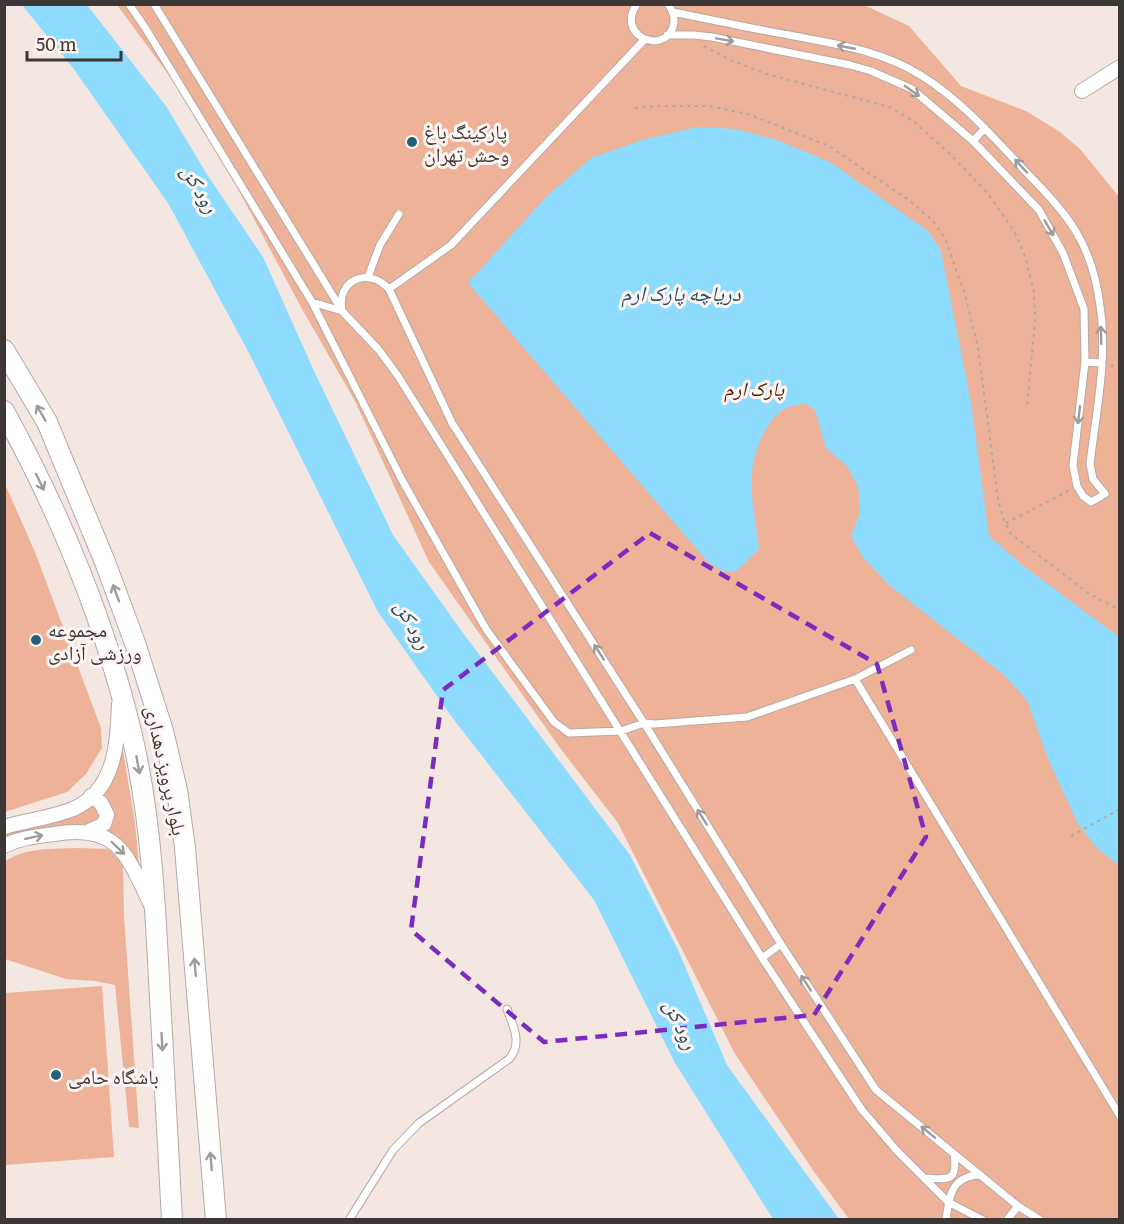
<svg xmlns="http://www.w3.org/2000/svg" width="1124" height="1224" viewBox="0 0 1124 1224" font-family="Literata,'Noto Naskh Arabic',serif">
<rect width="100%" height="100%" fill="#f4e7e1"/>
<path fill="#edb297" d="M117 5H864L909 26 961 86 1026 111 1060 132 1080 149 1120 198 1119 1219H849L815 1173 735 1054 618 823 560 748 429 562 355 401 302 309 199 116Z
M5 484 35 552 101 728 102 748 86 774 67 792 5 812Z
M121 739 135 823 140 875 106 832C112 813 120 811 99 795Z
M93 805 103 812 97 824 70 825 5 839V833L70 818Z
M78 848 109 849 123 865 124 916 139 1128 129 1127 115 985 95 981 66 979 5 959 4 862C25 847 54 849 78 848Z
M102 986 114 1157 5 1165V993Z"/>
<path fill="#8ddbfe" d="M22 5H87L166 106 208 176 263 257 314 371 393 535 463 633 630 855 678 950 727 1065 839 1219H773L675 1063 594 900 451 716 378 612 249 353 168 203 73 68Z
M697 127 736 129 777 140 830 162 928 231 941 251 971 402 989 536 1025 567 1119 637V865L1098 849 1078 824 1049 761 1027 700 1004 675 889 585 864 559 851 536 860 512 858 486 847 466 826 448 815 410 804 403C799 405 791 405 786 408 778 412 771 420 767 428 742 468 754 505 759 549L735 572H725L708 562 468 283 546 197 591 158 642 140Z"/>
<g fill="none" stroke-linecap="round" stroke-linejoin="round">
<defs>
<path id="service" d="M129 4 146 29 312 302 342 311
M154 4 341 309
M637 4C615 35 663 56 673 27 676 18 673 11 668 4
M667 35H694L712 37 850 65 871 71 912 89 973 141 1039 210 1063 253 1084 309 1085 362 1073 465 1077 486 1083 496 1091 502 1105 494 1093 479 1090 464C1096 412 1108 358 1100 306 1092 242 1068 215 1025 171 993 137 962 101 922 76 882 50 834 44 789 35 750 28 712 20 673 12
M973 141 985 128
M368 277 380 245 399 214
M389 289 451 245 645 39
M312 302 402 480 486 629 554 722 569 733 621 731 644 723 655 724 747 717 855 679 911 650
M1085 362 1102 363
M855 679 1120 1116
M762 958 781 944
M925 1178C948 1179 958 1183 954 1154
M349 1220 393 1150 419 1123 509 1059C523 1043 513 1026 507 1009
M946 1220C949 1195 952 1176 980 1175
M983 1220 948 1202 898 1152 862 1110 762 958 398 376 379 350 342 311C336 280 368 266 389 289L452 423 644 723 781 944 876 1090 1018 1206 1040 1220
M1007 1220 1018 1206"/>
<path id="minor" d="M1082 91 1120 67
M4 827C27 820 51 818 73 809 116 790 117 744 119 704
M89 831 104 824 107 815 101 803 91 796
M4 846C19 838 38 836 54 834 118 823 127 855 151 905"/>
<path id="secondary" d="M4 350 47 422 105 562 135 643 163 731 177 790 185 848 216 1220
M4 411C62 517 109 630 135 749 151 824 155 902 159 979 163 1059 168 1139 172 1220"/>
</defs>
<use href="#service" stroke="#b6a9a4" stroke-width="9"/>
<use href="#minor" stroke="#b6a9a4" stroke-width="16"/>
<use href="#secondary" stroke="#b6a9a4" stroke-width="22"/>
<path stroke="#b0a6a2" stroke-width="2" stroke-dasharray="3 4.5" stroke-linecap="butt" d="M704 46 728 59 764 73 889 107 912 120 950 154 987 192 1014 231 1025 256 1034 292 1035 321 1027 406
M635 108 657 106H709L748 114 829 146 910 201 932 220 945 238 965 295 978 347 998 500 1004 520 1011 534 1088 593 1120 610
M1111 365 1120 368
M1006 523 1070 490
M1071 836 1120 809"/>
<use href="#service" stroke="#fff" stroke-width="7"/>
<use href="#minor" stroke="#fff" stroke-width="14"/>
<use href="#secondary" stroke="#fff" stroke-width="20"/>
</g>
<defs><path id="oneway-shaft" d="M-6 0H5M1.5-3L5.5 0L1.5 3" fill="none" stroke-width="1.6" stroke-linecap="round" stroke-linejoin="round" transform="scale(1.5)"/></defs>
<g stroke="#9e9b9a">
<use href="#oneway-shaft" transform="translate(725 40) rotate(10)"/>
<use href="#oneway-shaft" transform="translate(846 47) rotate(-169)"/>
<use href="#oneway-shaft" transform="translate(912 91) rotate(35)"/>
<use href="#oneway-shaft" transform="translate(1021 166) rotate(-133)"/>
<use href="#oneway-shaft" transform="translate(1049 228) rotate(60)"/>
<use href="#oneway-shaft" transform="translate(1101 335) rotate(-92)"/>
<use href="#oneway-shaft" transform="translate(41 413) rotate(-120)"/>
<use href="#oneway-shaft" transform="translate(1079 415) rotate(97)"/>
<use href="#oneway-shaft" transform="translate(40 482) rotate(64)"/>
<use href="#oneway-shaft" transform="translate(116 593) rotate(-110)"/>
<use href="#oneway-shaft" transform="translate(599 652) rotate(-123)"/>
<use href="#oneway-shaft" transform="translate(138 765) rotate(80)"/>
<use href="#oneway-shaft" transform="translate(702 817) rotate(-122)"/>
<use href="#oneway-shaft" transform="translate(34 837) rotate(-12)"/>
<use href="#oneway-shaft" transform="translate(118 848) rotate(44)"/>
<use href="#oneway-shaft" transform="translate(195 967) rotate(-95)"/>
<use href="#oneway-shaft" transform="translate(806 983) rotate(-123)"/>
<use href="#oneway-shaft" transform="translate(162 1042) rotate(87)"/>
<use href="#oneway-shaft" transform="translate(928 1132) rotate(-141)"/>
<use href="#oneway-shaft" transform="translate(211 1161) rotate(-95)"/>
</g>
<path fill="none" stroke="#7b2cbf" stroke-width="4.5" stroke-dasharray="12 8" stroke-linejoin="round" d="M650 533 877 664 926 837 814 1015 544 1042 411 930 443 690Z"/>
<g fill="#246078" stroke="#fef5f2" stroke-width="2">
<circle cx="412" cy="142" r="6"/>
<circle cx="36" cy="640" r="6"/>
<circle cx="56" cy="1075" r="6"/>
</g>
<g text-anchor="middle" dominant-baseline="central" stroke-width="6" stroke-linejoin="round" paint-order="stroke">
<g font-size="20" fill="#3c3735" stroke="#fef5f2" text-anchor="start">
<text x="424" y="130">پارکینگ باغ<tspan x="424" dy="23">وحش تهران</tspan></text>
<text x="48" y="628">مجموعه<tspan x="48" dy="23">ورزشی آزادی</tspan></text>
<text x="68" y="1075">باشگاه حامی</text>
</g>
<g font-size="20" font-style="italic" fill="#4f1c00" stroke="#fef5f2">
<text x="754" y="387">پارک ارم</text>
</g>
<g font-size="20" fill="#3c3735" stroke="#fef5f2">
<text transform="translate(168 770) rotate(78)">بلوار پرویز دهداری</text>
</g>
<g font-size="21" font-style="italic" fill="#224e60" stroke="#fef5f2">
<text transform="translate(202 188) rotate(60)">رود کن</text>
<text x="681" y="291">دریاچه پارک ارم</text>
<text transform="translate(415 624) rotate(62)">رود کن</text>
<text transform="translate(683 1024) rotate(66)">رود کن</text>
</g>
</g>
<rect width="1124" height="1224" fill="none" stroke="#3c3735" stroke-width="12"/>
<path d="M27 51v9h94v-9" fill="none" stroke="#3c3735" stroke-width="3"/>
<text x="36" y="51" font-size="18" fill="#3c3735" stroke="#fef5f2" stroke-width="4.5" paint-order="stroke">50 m</text>
</svg>
